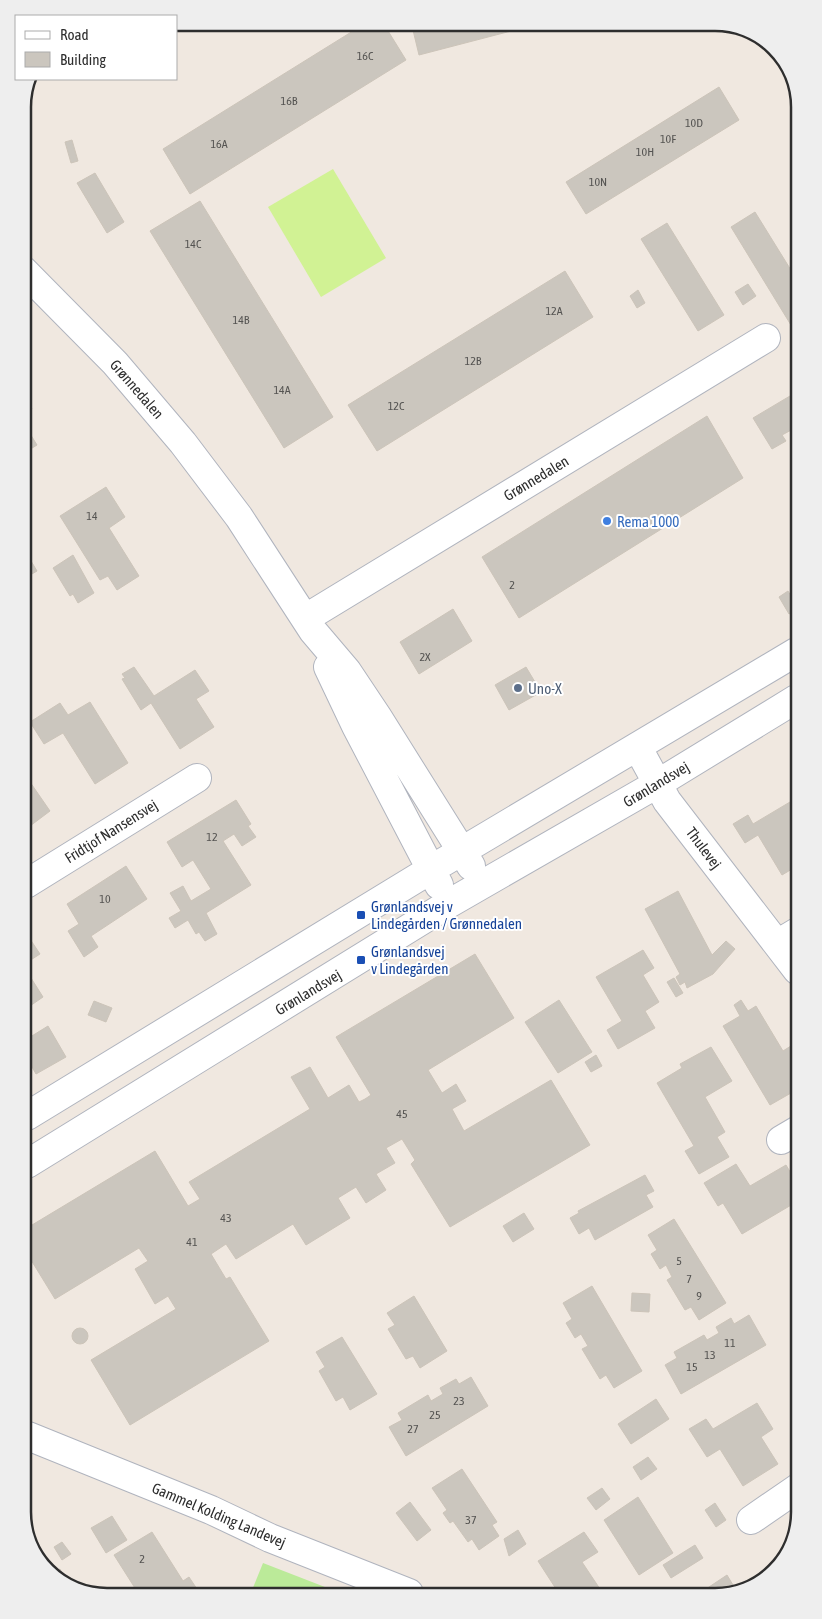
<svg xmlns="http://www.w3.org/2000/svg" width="822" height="1619" viewBox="0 0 822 1619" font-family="'Asap Condensed',sans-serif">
<rect width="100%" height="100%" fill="#f0e8e0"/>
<path fill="#bbea99" d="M263 1563 343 1594 250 1595Z"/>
<path fill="#d1f294" d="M333 169 386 258 321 297 268 207Z"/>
<path fill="#cbc6be" stroke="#ccc4b9" d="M538 24 419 55 412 26Z
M361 26H385L406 60 190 194 163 149Z
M719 87 739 120 586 214 566 182Z
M72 140 78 161 71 163 65 142Z
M95 173 124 222 107 233 77 183Z
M200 201 333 417 284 448 150 231Z
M755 212 794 275V330L731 227Z
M667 223 724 315 698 331 641 239Z
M565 271 593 317 377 451 348 405Z
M748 284 756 296 743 305 735 292Z
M638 290 645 303 637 308 630 296Z
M795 393V428L782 435 786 441 772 449 753 418Z
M24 396 32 409 24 413Z
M707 416 743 478 519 618 482 557Z
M24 424 37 445 24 453Z
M106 487 125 517 109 528 139 576 117 590 108 576 100 580 60 516Z
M25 551 37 571 25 578Z
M73 555 94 593 78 603 73 594 70 596 53 568Z
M788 591 795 603 796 610 789 614 779 597Z
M453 609 472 641 419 674 400 642Z
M134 667 154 696 195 670 209 691 196 699 214 727 180 749 151 703 141 710 122 679 125 678 122 674Z
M526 667 541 692 509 710 495 685Z
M90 702 128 763 95 784 63 733 44 744 30 722 60 703 68 715Z
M30 782 50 811 26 829V785Z
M795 799 797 866 782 875 758 835 745 843 733 824 748 815 753 824Z
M236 800 251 824 248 826 256 837 242 846 234 834 223 841 251 885 206 913 217 934 205 941 199 932 196 934 188 920 175 928 169 918 181 911 170 893 183 886 191 901 211 889 193 860 182 867 167 842Z
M126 866 147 899 91 936 98 947 84 957 68 931 79 924 67 904Z
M678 891 712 955 726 941 735 949 713 974 687 988 685 982 680 985 676 977 680 974 645 909Z
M26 933 40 954 26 963Z
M643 950 654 968 643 975 659 1002 645 1011 655 1028 618 1049 607 1030 622 1021 596 977Z
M475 954 514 1018 428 1070 442 1093 456 1084 466 1101 452 1109 464 1131 551 1080 590 1145 450 1227 411 1164 415 1160 402 1139 386 1148 395 1163 376 1174 386 1190 366 1203 356 1187 338 1198 350 1218 306 1245 293 1224 236 1259 226 1244 211 1254 226 1279 230 1277 269 1341 130 1425 91 1360 176 1309 168 1296 155 1304 135 1269 148 1261 139 1248 55 1299 28 1255 27 1228 155 1151 188 1206 200 1199 189 1182 310 1109 291 1077 310 1067 328 1098 349 1085 359 1102 365 1099 371 1095 336 1037Z
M26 970 43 997 27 1008Z
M674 978 683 993 676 997 667 982Z
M559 1000 592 1052 558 1073 525 1022Z
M741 1000 748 1011 756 1006 783 1051 794 1044 797 1050 798 1061 792 1064 798 1074V1089L770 1105 723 1026 740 1016 734 1005Z
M94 1001 112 1008 106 1022 88 1015Z
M48 1026 66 1057 36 1074 27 1058V1039Z
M711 1047 732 1081 705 1097 725 1132 717 1137 729 1157 699 1174 685 1151 694 1146 657 1083 682 1068 680 1064Z
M596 1055 602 1066 591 1072 585 1062Z
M736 1164 750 1186 786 1165 798 1185V1201L742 1234 723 1203 718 1206 704 1183Z
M645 1175 654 1191 646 1195 653 1207 595 1240 589 1228 579 1234 570 1218 579 1213 578 1211Z
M524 1213 534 1229 513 1242 503 1226Z
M674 1219 726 1303 699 1320 691 1307 685 1310 667 1280 672 1277 666 1265 660 1269 651 1254 657 1250 648 1235Z
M592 1286 642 1371 614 1388 606 1375 600 1379 582 1349 588 1346 581 1334 575 1338 566 1323 572 1319 563 1303Z
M632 1293 650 1294 649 1312 631 1311Z
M414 1296 447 1351 420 1368 413 1356 406 1359 388 1329 395 1325 387 1313Z
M749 1315 766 1345 681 1394 665 1365 677 1358 674 1352 704 1335 707 1340 719 1333 716 1327 731 1318 734 1324Z
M72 1336a8 8 0 1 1 16 0a8 8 0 1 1-16 0Z
M342 1337 377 1394 350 1410 343 1397 336 1401 319 1371 325 1367 316 1352Z
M471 1377 488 1406 406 1456 389 1427 402 1420 398 1413 428 1395 431 1401 443 1394 440 1388 456 1379 459 1384Z
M656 1399 669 1419 631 1444 618 1424Z
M757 1403 773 1429 761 1437 778 1464 743 1486 720 1449 707 1457 689 1429 706 1419 713 1429Z
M648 1457 657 1469 641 1480 633 1467Z
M462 1469 497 1522 492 1525 499 1536 479 1550 472 1539 468 1542 453 1521 450 1523 443 1513 447 1510 432 1488Z
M602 1488 610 1499 596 1510 587 1498Z
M638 1497 673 1553 639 1575 604 1520Z
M410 1502 431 1530 417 1541 396 1513Z
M715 1503 726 1520 716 1527 705 1510Z
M112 1516 127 1540 106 1553 91 1528Z
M518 1530 526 1544 509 1556 504 1539Z
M152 1532 183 1581 189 1577 201 1595 140 1596 114 1555Z
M584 1532 598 1552 582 1562 602 1592H558L538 1561Z
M62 1542 71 1554 62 1560 54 1547Z
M695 1545 703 1558 671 1578 663 1565Z
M60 1569 68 1584 56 1579 51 1573Z
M727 1575 736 1590 703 1591Z"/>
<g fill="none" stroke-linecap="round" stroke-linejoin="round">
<defs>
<path id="minor" d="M23 270 115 363 183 443 239 517 313 631 347 671 377 716 471 866
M306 618 766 338
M328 667 356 726 439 885
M638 748 667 801 797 970
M26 884 197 778
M777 944 797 932
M27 1116 430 870 796 652
M781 1140 798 1130
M27 1164 450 903 657 784 796 699
M28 1436 211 1510 270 1538 409 1593
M751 1520 799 1487"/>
</defs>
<use href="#minor" stroke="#b0b4be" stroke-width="30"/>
<use href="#minor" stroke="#fff" stroke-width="28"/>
</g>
<circle fill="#3f7fe0" stroke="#fff" stroke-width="2" cx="607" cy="521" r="5"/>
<circle fill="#5c6f8a" stroke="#fff" stroke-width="2" cx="518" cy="688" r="5"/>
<g fill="#1a4fb4" stroke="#fff" stroke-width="2">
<rect x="356" y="910" width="10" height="10" rx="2.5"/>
<rect x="356" y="955" width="10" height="10" rx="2.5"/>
</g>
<g text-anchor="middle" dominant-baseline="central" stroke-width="4" stroke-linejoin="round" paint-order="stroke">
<g font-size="12" fill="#555452">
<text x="365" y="56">16C</text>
<text x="289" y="101">16B</text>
<text x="694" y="123">10D</text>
<text x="668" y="139">10F</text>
<text x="219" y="144">16A</text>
<text x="645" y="152">10H</text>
<text x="598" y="182">10N</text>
<text x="193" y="244">14C</text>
<text x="554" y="311">12A</text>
<text x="241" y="320">14B</text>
<text x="473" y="361">12B</text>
<text x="282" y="390">14A</text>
<text x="396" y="406">12C</text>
<text x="92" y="516">14</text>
<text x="512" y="585">2</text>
<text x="425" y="657">2X</text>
<text x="212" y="837">12</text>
<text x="105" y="899">10</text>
<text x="402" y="1114">45</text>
<text x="226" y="1218">43</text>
<text x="192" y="1242">41</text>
<text x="679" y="1261">5</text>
<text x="689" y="1279">7</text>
<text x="699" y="1296">9</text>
<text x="730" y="1343">11</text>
<text x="710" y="1355">13</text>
<text x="692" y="1367">15</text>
<text x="459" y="1401">23</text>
<text x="435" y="1415">25</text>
<text x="413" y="1429">27</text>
<text x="471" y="1520">37</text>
<text x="142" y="1559">2</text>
</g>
<g font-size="15" fill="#2e2e2e" stroke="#fff">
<text transform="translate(137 389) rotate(49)">Grønnedalen</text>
<text transform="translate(536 478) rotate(-31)">Grønnedalen</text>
<text transform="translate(656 784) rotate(-31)">Grønlandsvej</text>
<text transform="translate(111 831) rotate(-32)">Fridtjof Nansensvej</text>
<text transform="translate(704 848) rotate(53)">Thulevej</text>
<text transform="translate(308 992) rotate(-31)">Grønlandsvej</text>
<text transform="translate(219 1515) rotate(23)">Gammel Kolding Landevej</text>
</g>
<g font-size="15" fill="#366cbe" stroke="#fff" text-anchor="start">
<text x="617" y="521">Rema 1000</text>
</g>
<g font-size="15" fill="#4e5e75" stroke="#fff" text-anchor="start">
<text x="528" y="688">Uno-X</text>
</g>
<g font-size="15" fill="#164399" stroke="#fff" text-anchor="start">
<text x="371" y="906">Grønlandsvej v<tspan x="371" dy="17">Lindegården / Grønnedalen</tspan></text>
<text x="371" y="951">Grønlandsvej<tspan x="371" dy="17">v Lindegården</tspan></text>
</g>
</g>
<path d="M0 0H822V1619H0ZM107 31H715A76 76 0 0 1 791 107V1512A76 76 0 0 1 715 1588H107A76 76 0 0 1 31 1512V107A76 76 0 0 1 107 31Z" fill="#eee" fill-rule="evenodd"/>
<path fill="none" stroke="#2e2e2e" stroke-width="2.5" d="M107 31H715A76 76 0 0 1 791 107V1512A76 76 0 0 1 715 1588H107A76 76 0 0 1 31 1512V107A76 76 0 0 1 107 31Z"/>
<rect x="15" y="15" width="162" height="65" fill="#ffffff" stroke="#ababab"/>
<rect x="25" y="31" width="25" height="8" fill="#ffffff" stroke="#ababab"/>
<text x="60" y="40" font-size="15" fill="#2e2e2e">Road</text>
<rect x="25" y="52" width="25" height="15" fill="#cbc6be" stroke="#ababab"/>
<text x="60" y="65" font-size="15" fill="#2e2e2e">Building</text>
</svg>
